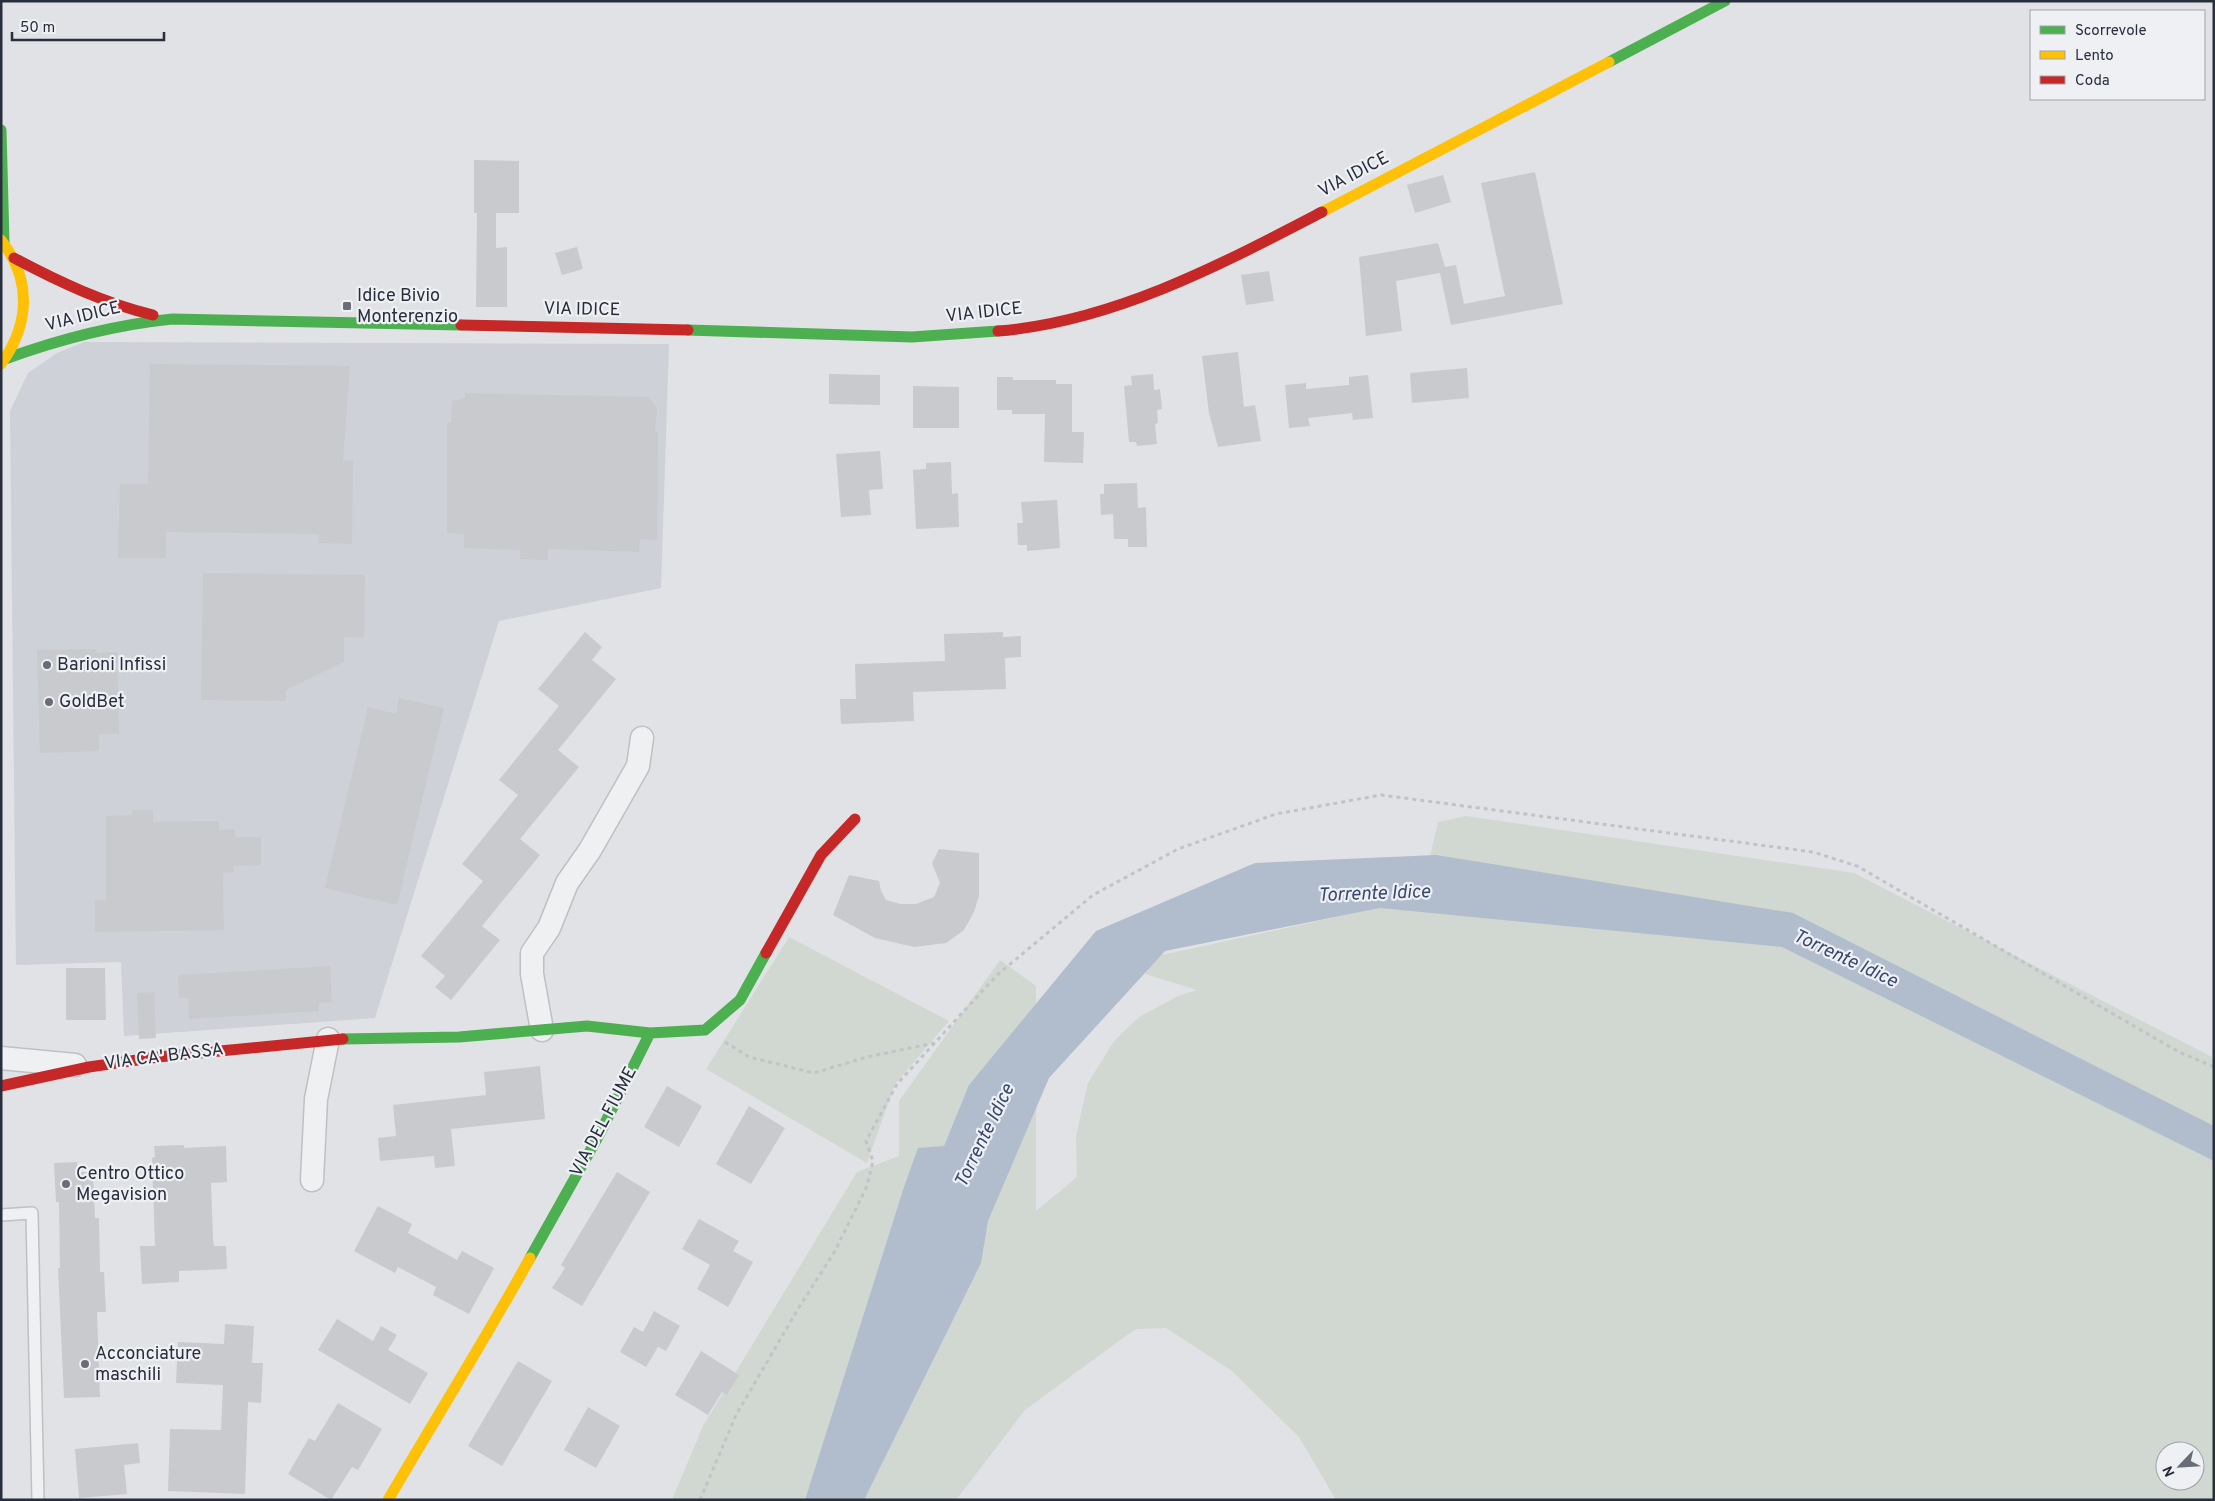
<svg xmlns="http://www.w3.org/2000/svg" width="2215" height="1501" viewBox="0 0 2215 1501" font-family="Overpass,sans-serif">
<rect width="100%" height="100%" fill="#e1e2e5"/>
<path fill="#cfd1d8" d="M84 342 669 344 661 588 499 621 375 1018 124 1036 121 962 16 965 10 411 28 373 57 353Z"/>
<path fill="#d0d8d1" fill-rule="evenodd" d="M1466 816 1854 873 2214 1058V1500H1336L1299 1437 1232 1371 1166 1328 1137 1329 1127 1335 1025 1410 956 1500H672L703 1426 857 1172 899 1156V1101L1000 960 1036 986V1211L1077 1177 1076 1136 1088 1083 1114 1041 1139 1017 1178 996 1197 990 1145 974 1157 956 1420 899 1438 822ZM2165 1451H2195V1481H2165Z
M789 937 949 1021 895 1084 867 1163 706 1069Z"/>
<path fill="#b1bccd" d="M1436 855 1793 913 2214 1126V1161L1782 947 1380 908 1165 951 1049 1078 988 1221 981 1263 864 1500H805L904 1187 918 1148 944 1146 969 1085 1096 931 1255 863Z"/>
<path fill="#c9cacd" d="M474 160 519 161V213H496V248L507 247V307H476L477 213H474Z
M1535 172 1563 304 1451 325 1440 273 1396 281 1402 331 1366 336 1359 257 1438 243 1445 267 1456 265 1464 304 1505 296 1481 183Z
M1443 175 1451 202 1415 213 1407 185Z
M577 247 583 269 562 275 555 253Z
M1269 271 1274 301 1246 305 1241 275Z
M1238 352 1244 407 1255 405 1261 441 1218 447 1209 413 1202 356Z
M150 364 350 366 343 461 353 460 352 544 319 543V534L166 532V558H118L120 484H148Z
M1467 368 1469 398 1412 403 1410 373Z
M829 374 880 375V405L829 404Z
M1153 374 1154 390 1160 389 1162 409 1157 410 1158 423 1155 424 1157 444 1137 446 1136 442H1129L1124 386 1132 385 1131 376Z
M1368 375 1373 418 1353 420 1352 413 1308 418 1310 426 1289 428 1285 385 1306 383V389L1349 385V377Z
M997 377H1013V380H1056V384H1072V432H1084L1083 463 1044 462 1045 414H1012V410H997Z
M913 386 959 387V428H913Z
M465 393 648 397 657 408 655 432 658 431 657 540 640 539 639 552 548 549V560L520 559V550L464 548V534L447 533V423H451L452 401 465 398Z
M880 451 883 489 869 490 871 515 841 517 836 454Z
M951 462 952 494 958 493 959 527 916 529 913 470 926 469V463Z
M1137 483 1138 508 1146 507 1147 547H1128V539H1114L1113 514 1101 515 1100 494H1104V484Z
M1057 500 1060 548 1027 551V545H1018L1017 523H1023L1021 502Z
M203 573 365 575 364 638 344 637V662L286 690V701L201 700Z
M585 632 602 647 592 660 616 679 558 750 579 767 520 839 540 855 482 926 500 940 451 1000 435 987 445 976 421 956 483 881 462 864 518 795 499 780 559 706 538 689Z
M1003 632V637L1021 636V657L1005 658 1006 689 913 692 914 721 841 724 840 699H856L855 664 945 661 944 634Z
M96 649 97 653 117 652 119 734H99V751L40 753 37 650Z
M399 698 444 708 397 905 325 888 368 707 396 714Z
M132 810H153V822L219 821V830L235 829V837H261V865L233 866 234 872 223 873 224 930 95 932V900H106V816L132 815Z
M939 849 979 853V896L974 912 964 930 946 943 914 947 875 938 833 915 849 875 879 881 881 891 886 900 901 904H916L934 897 940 883 932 863Z
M330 966 332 1002 319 1003V1011L189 1019 188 998H179L178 975Z
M66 968H105L106 1020H66Z
M154 992 156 1038 139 1039 137 993Z
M540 1066 545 1119 451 1129 455 1166 435 1168 434 1156 380 1161 378 1138 396 1136 393 1105 486 1095 484 1072Z
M667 1086 702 1106 679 1147 644 1127Z
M749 1106 785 1128 751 1184 716 1164Z
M184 1145V1148L226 1146 227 1182 211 1183 213 1239 214 1246H226L227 1269 179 1271V1282L142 1284 140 1246H155L152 1158 155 1157 154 1146Z
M77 1162V1172H93L95 1218H99L100 1272H104L106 1312H97L100 1397 64 1398 58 1268H60L59 1202H56L54 1163Z
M617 1172 650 1192 582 1306 552 1288 565 1268 561 1265Z
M378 1206 412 1224 408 1233 457 1260 462 1251 494 1268 469 1314 433 1295 436 1287 398 1267 395 1273 354 1251Z
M699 1219 739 1241 733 1251 753 1262 728 1307 697 1289 710 1265 682 1249Z
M654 1311 680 1326 666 1351 658 1347 646 1367 620 1352 634 1327 643 1332Z
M337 1319 373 1341 381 1326 397 1335 388 1350 428 1373 410 1404 318 1350Z
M225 1324 254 1326 252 1363H263L261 1403 248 1402 245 1494 168 1491 170 1429 221 1430 223 1385 176 1383 178 1342 224 1344Z
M701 1351 739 1375 727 1395 722 1392 708 1415 675 1395Z
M518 1361 552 1381 502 1466 468 1446Z
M338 1403 382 1429 358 1470 352 1467 331 1500 288 1474 309 1438 315 1441Z
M588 1407 620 1426 596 1468 564 1450Z
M138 1443 140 1463 124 1465 127 1494 79 1498 75 1449Z"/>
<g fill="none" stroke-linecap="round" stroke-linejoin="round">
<defs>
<path id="lane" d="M1 1215 32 1213 38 1500"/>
<path id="street" d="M542 1030 532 974V953L549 928 567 883 590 850 638 766 642 738
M1 1058 75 1065
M312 1180 316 1099 328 1039"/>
</defs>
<use href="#lane" stroke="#bfc0c3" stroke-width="14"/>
<use href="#street" stroke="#bfc0c3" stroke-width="25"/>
<path stroke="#c2c3c7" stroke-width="3" stroke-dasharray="4 4" stroke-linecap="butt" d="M725 1042 749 1057 814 1073 867 1057 934 1043
M700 1500 736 1415 798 1309 835 1251 867 1186 873 1161 866 1141 897 1084 997 975 1093 895 1178 849 1276 814 1381 795 1813 852 1857 866 2179 1052 2214 1067"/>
<use href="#lane" stroke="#eff0f2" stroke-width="11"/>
<use href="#street" stroke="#eff0f2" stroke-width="22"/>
<path stroke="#4caf50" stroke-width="11" d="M1609 62 1725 1
M1 130 4 243
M688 330 912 337 998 331
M5 359C60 339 114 325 172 319L461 325
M343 1039 459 1037 587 1026 650 1033
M530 1258 599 1135 650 1033 705 1030 740 1000 766 953"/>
<path stroke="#ffc107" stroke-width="11" d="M1322 212 1609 62
M1 240C32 280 30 324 1 364
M388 1500C435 1419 485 1340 530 1258"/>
<path stroke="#c62828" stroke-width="11" d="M14 258C59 282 104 303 153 315
M461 325 688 330
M998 331C1113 322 1222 264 1322 212
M766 953 821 855 855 819
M1 1086 89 1067 158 1057 343 1039"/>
</g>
<g fill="#696d77" stroke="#eef0f4" stroke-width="2">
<rect x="342" y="301" width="10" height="10" rx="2.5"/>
<circle cx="47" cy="665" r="5"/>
<circle cx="49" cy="702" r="5"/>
<circle cx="66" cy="1184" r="5"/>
<circle cx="85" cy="1364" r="5"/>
</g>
<g text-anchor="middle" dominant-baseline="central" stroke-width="4.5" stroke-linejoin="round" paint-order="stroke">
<g font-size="18" fill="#292e3c" stroke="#eef0f4">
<text transform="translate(1354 175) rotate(-28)">VIA IDICE</text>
<text transform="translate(582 310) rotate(1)">VIA IDICE</text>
<text transform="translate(984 313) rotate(-6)">VIA IDICE</text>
<text transform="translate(83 317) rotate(-14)">VIA IDICE</text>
<text transform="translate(164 1057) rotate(-7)">VIA CA' BASSA</text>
<text transform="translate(604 1122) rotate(-62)">VIA DEL FIUME</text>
</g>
<g font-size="18" fill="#292e3c" stroke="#eef0f4" text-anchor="start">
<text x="357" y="296">Idice Bivio<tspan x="357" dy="21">Monterenzio</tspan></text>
<text x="57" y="665">Barioni Infissi</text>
<text x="59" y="702">GoldBet</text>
<text x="76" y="1174">Centro Ottico<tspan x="76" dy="21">Megavision</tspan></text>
<text x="95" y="1354">Acconciature<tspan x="95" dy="21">maschili</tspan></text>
</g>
<g font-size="19" font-style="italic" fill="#37486c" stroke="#eef0f4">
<text transform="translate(1374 894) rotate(-2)">Torrente Idice</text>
<text transform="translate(1845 959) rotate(25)">Torrente Idice</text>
<text transform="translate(985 1136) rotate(-64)">Torrente Idice</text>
</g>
</g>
<rect width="2215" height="1501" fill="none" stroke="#292e3c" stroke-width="5"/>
<rect x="2030" y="10" width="175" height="90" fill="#eef0f4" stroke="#9fa2aa"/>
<rect x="2040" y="26" width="25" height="8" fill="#4caf50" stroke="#9fa2aa"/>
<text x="2075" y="35" font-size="15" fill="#292e3c">Scorrevole</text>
<rect x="2040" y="51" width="25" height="8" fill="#ffc107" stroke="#9fa2aa"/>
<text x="2075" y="60" font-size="15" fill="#292e3c">Lento</text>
<rect x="2040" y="76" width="25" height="8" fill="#c62828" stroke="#9fa2aa"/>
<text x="2075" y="85" font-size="15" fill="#292e3c">Coda</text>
<g transform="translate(2180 1466) rotate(245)"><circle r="24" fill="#eef0f4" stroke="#9fa2aa"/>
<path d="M0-4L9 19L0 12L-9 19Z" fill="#696d77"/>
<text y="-8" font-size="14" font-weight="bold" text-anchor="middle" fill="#292e3c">N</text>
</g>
<path d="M12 32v8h152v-8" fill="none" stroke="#292e3c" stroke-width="2.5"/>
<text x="20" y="32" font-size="15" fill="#292e3c" stroke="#eef0f4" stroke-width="4" paint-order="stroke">50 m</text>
</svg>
